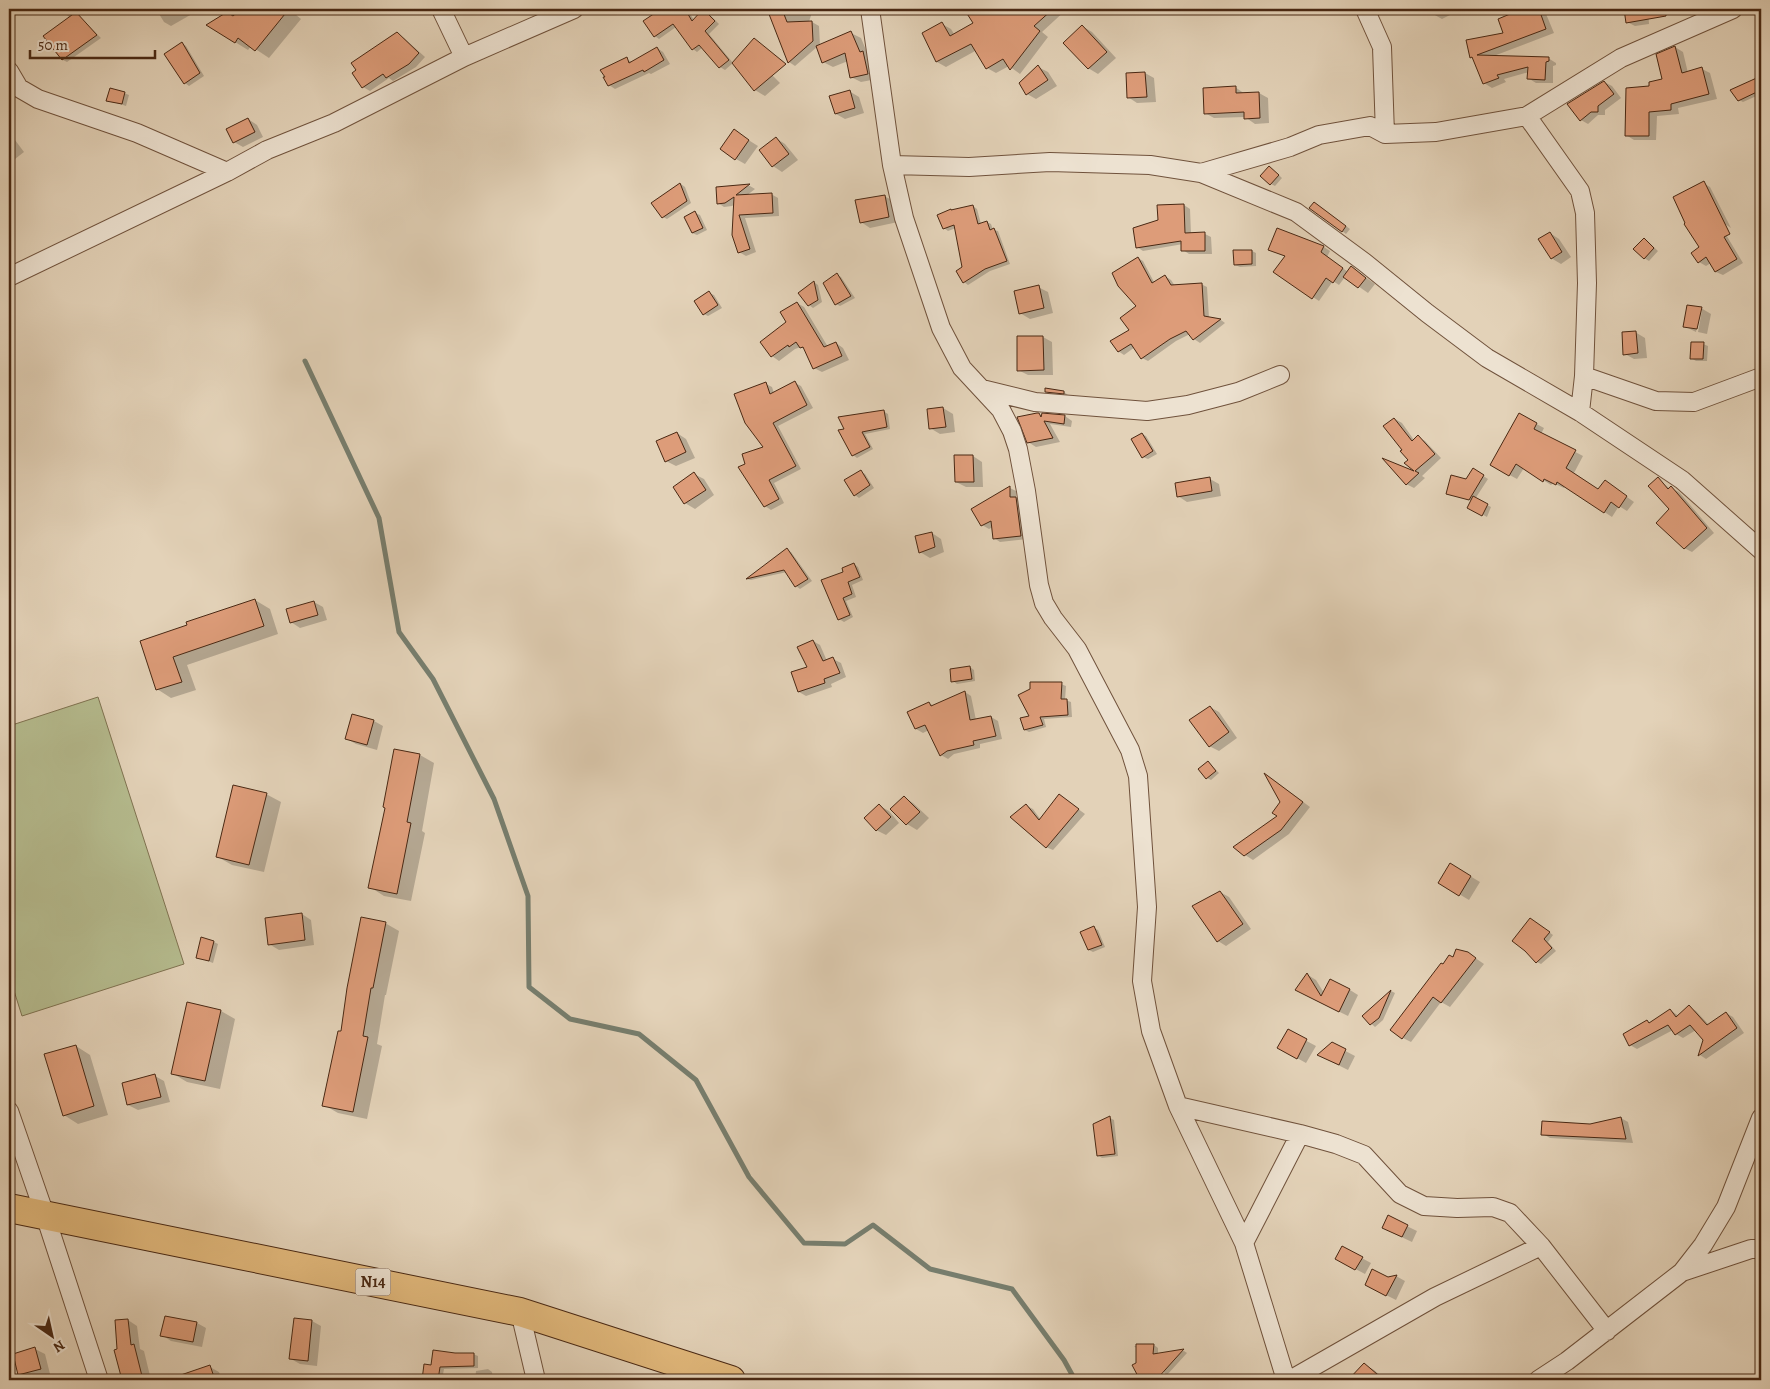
<svg xmlns="http://www.w3.org/2000/svg" width="1770" height="1389" viewBox="0 0 1770 1389" font-family="Alegreya,serif">
<rect width="100%" height="100%" fill="#e3d2b8"/>
<filter id="stains"><feTurbulence type="fractalNoise" baseFrequency=".004" numOctaves="4"/><feColorMatrix values="0 0 0 0 .2 0 0 0 0 .09 0 0 0 0 .02 0 0 0 .5 -.17"/></filter>
<radialGradient id="worn" r=".72"><stop offset=".6" stop-color="#630" stop-opacity="0"/><stop offset="1" stop-color="#630" stop-opacity=".3"/></radialGradient>
<path fill="#b5bb8e" stroke="#7f7250" d="M98 697 184 964 22 1016 9 975V726Z"/>
<path fill="#0003" d="M61 9H85L77 15 101 38 67 62 63 60 45 37 70 18Z
M156 9H189L192 14 171 26 164 22Z
M242 9 251 13 255 9H289L301 19 269 58 251 46 248 50 235 42 234 17Z
M666 9H687L694 20 704 11 708 13 719 24 709 34 733 63 725 70 720 67 703 47 697 52 693 49 676 27 659 39 655 36 645 22Z
M769 9H782L783 10 784 9H813L809 22H812L819 26 820 46 851 33 861 38 868 55 872 58 877 79 861 82 851 77 848 61 833 67 823 62 817 47 795 66 789 62Z
M965 9H1067L1042 32 1048 37 1020 74 1009 66 996 73 987 68 977 50 946 67 937 62 942 24 951 29 954 34 974 24Z
M1257 9H1272L1266 14Z
M1431 9H1462L1442 19 1433 14Z
M1525 9H1544L1554 33 1491 57 1548 58 1556 63V65L1553 66V83H1536L1528 78 1529 72 1504 79 1506 82 1492 88 1484 83 1474 59 1471 57 1504 34 1499 19Z
M1625 9H1648L1649 24 1635 26 1627 22Z
M1082 26 1092 32 1116 58 1098 74 1088 68Z
M397 34 404 38 425 57 416 67 393 81 389 78 370 91 363 87 357 70Z
M182 43 186 46 204 76 189 86 185 83 166 54Z
M1675 47 1683 52 1688 73 1702 69 1710 73 1717 99 1678 108 1679 114 1657 116 1656 140H1634L1626 135 1651 87 1663 80Z
M657 48 663 52 670 64 651 74 649 73 615 89 609 85 626 59 632 62Z
M753 56 780 83 765 96 755 90 734 63Z
M1038 67 1048 72 1057 86 1036 99 1027 94Z
M1145 73 1154 78 1156 102 1137 103 1128 97Z
M1761 78V94L1743 102 1739 100 1732 91Z
M1604 82 1612 86 1621 98 1605 110V115H1598L1588 124 1581 120Z
M1235 87 1245 94 1259 93 1268 98 1269 123 1255 124 1245 117 1214 118 1205 113Z
M849 91 859 97 864 113 845 119 836 114Z
M124 93 129 95 126 106 108 100Z
M248 119 257 125 263 137 243 147 234 142Z
M734 131 758 146 745 164 736 159Z
M9 132 24 152 15 159 9 154Z
M776 138 785 144 798 160 782 172 773 166 760 150Z
M1270 167 1282 178 1275 186 1271 184Z
M1703 183 1710 187 1731 228 1716 218 1743 263 1723 275 1716 272 1711 263 1706 266 1699 262 1692 253 1701 247 1687 224Z
M681 184 685 187 691 203 667 219 663 217 653 203Z
M750 186 755 189 746 196 771 194 778 198 779 216 745 218 756 252 746 256 739 252 735 204 732 206 724 207 718 203 717 188Z
M884 196 894 201 898 222 870 228 861 222Z
M1315 203 1350 229 1346 234 1342 231Z
M1184 205 1190 209 1191 234H1205L1211 237 1212 254H1189L1183 250V244L1143 251 1137 247 1159 221Z
M973 206 977 209 981 224 987 222 991 224 993 230 998 231 1010 264 990 271 968 285 964 282 957 272 964 267 956 228 948 231 944 228Z
M695 213 700 215 707 230 697 235 692 233Z
M1278 230 1324 247 1330 251 1327 257 1348 272 1351 267 1375 284 1368 293 1345 277 1339 285 1333 281 1319 301 1275 272 1286 257 1270 250Z
M1550 233 1559 239 1571 257 1561 264 1551 258Z
M1645 239 1658 251 1649 261 1644 258Z
M1252 251 1256 253V266L1240 267 1235 265Z
M1138 258 1143 261 1154 282 1165 276 1171 280 1175 286 1201 284 1207 287 1209 318 1221 320 1225 323 1200 343 1194 339 1190 334 1176 341 1148 361 1142 358 1135 347 1124 355 1118 351 1130 330 1138 306Z
M837 275 841 277 855 298 840 306 836 304Z
M814 282 818 285 822 302 813 308 809 305Z
M1038 287 1048 292 1053 313 1030 319 1020 313Z
M709 293 714 295 722 308 708 316 704 314Z
M797 303 804 307 828 347 836 343 843 348 849 360 822 372 814 368 807 351 801 347 795 349 779 361 772 356Z
M1701 308 1711 314 1707 334 1698 332 1702 310H1700L1696 332 1684 326Z
M1635 332 1645 338 1647 358 1634 359 1625 354Z
M1043 337 1052 342 1053 375H1028L1018 370Z
M1703 344 1708 346 1707 361H1696L1691 358Z
M795 383 801 386 813 408 778 426 801 469 774 483 784 503 771 510 765 506 747 464 766 448V384L772 387 774 393Z
M1046 391 1064 392 1068 395 1050 394Z
M943 408 953 414 955 432 940 434 930 428Z
M883 411 888 414 890 429 865 434 873 449 857 458 853 455 846 430Z
M1039 414 1043 416H1065L1072 421 1071 427 1050 424 1060 442 1036 447 1028 442Z
M1520 415 1544 428 1541 434 1583 456 1574 473 1599 490 1606 482 1634 502 1627 511 1619 506 1612 517 1565 486 1564 488 1553 483 1551 485 1524 468 1517 479 1491 465Z
M1395 419 1402 423 1414 440 1418 437 1425 441 1441 458 1422 476 1425 478 1414 488 1406 484 1387 461 1420 474 1406 463 1410 460 1403 450Z
M677 433 686 439 695 458 676 466 666 461Z
M1142 434 1146 436 1157 454 1148 459 1143 457Z
M973 456 982 462 983 487H966L956 482Z
M1474 470 1488 479 1475 499 1491 507 1487 517 1469 507 1472 501 1448 494 1467 480Z
M861 472 865 474 874 488 859 498 855 495Z
M694 474 704 479 714 495 695 509 685 503Z
M1210 479 1219 484 1221 496 1187 502 1178 496Z
M1658 479 1670 489 1671 488 1679 492 1714 533 1692 552 1684 548 1671 509Z
M1010 488 1016 491V498L1022 502 1027 539 1000 542 994 538 993 527 989 529 982 525Z
M932 533 941 539 944 552 930 558 920 552Z
M787 550 791 552 812 581 800 589 796 586 787 572 751 580 747 579Z
M854 564 858 567 863 580 852 585 856 597 846 601 853 617 844 622 839 619 845 573Z
M255 600 270 609 278 634 187 665 196 690 171 698 157 689 141 642 189 626Z
M314 602 323 607 327 620 300 628 291 622Z
M813 641 820 645 827 661 833 659 841 663 846 677 831 684 832 687 806 696 799 692 808 667Z
M970 667 974 670 975 681 957 684 953 681Z
M1061 684 1066 686 1065 700 1071 702 1072 717 1044 719 1046 727 1029 732 1025 730Z
M965 692 971 696 976 720 991 717 998 721 1002 739 980 744V748L954 754 948 759 941 755 929 730 923 733 916 729 909 712 929 703 934 706Z
M1210 707 1219 712 1237 738 1219 751 1209 746Z
M374 721 383 726 377 750 356 744 347 739Z
M420 755 434 763 422 831 425 833 411 901 384 896 370 887Z
M1208 762 1219 773 1211 780 1207 778Z
M1268 776 1310 807 1289 834 1253 860 1245 855 1279 816 1282 802Z
M266 794 281 802 264 872 232 865 218 857Z
M904 797 913 803 929 818 917 830 907 824 892 809Z
M1066 800 1085 814 1053 850 1046 847 1027 806 1033 809 1041 820Z
M880 806 889 811 899 823 886 835 876 830Z
M1450 864 1480 882 1469 900 1439 882Z
M1220 892 1229 897 1251 929 1226 946 1218 941Z
M302 914 311 920 314 945 279 950 269 944Z
M1535 922 1553 935 1548 942 1556 951 1541 964 1537 962Z
M385 923 399 931 386 995H385L377 1044 382 1046 367 1119 338 1113 324 1105Z
M1094 928 1098 930 1105 947 1093 952 1089 950Z
M214 942 218 944 213 963 197 957Z
M1468 953 1484 964 1450 1007 1441 1002 1411 1042 1403 1038 1443 966Z
M1308 975 1316 980 1324 993 1350 990 1358 995 1348 1016 1305 995Z
M1391 991 1395 993 1383 1020 1375 1027 1363 1016Z
M1689 1007 1696 1011 1709 1025 1726 1013 1733 1017 1744 1033 1706 1059 1700 1055 1704 1040 1696 1030 1683 1038 1676 1034 1673 1030 1637 1049 1630 1045 1647 1021 1650 1023 1670 1010 1679 1016Z
M221 1011 235 1019 220 1089 187 1082 172 1073Z
M1288 1031 1316 1046 1306 1063 1279 1048Z
M1332 1044 1355 1056 1348 1070 1328 1060Z
M76 1046 90 1055 108 1115 78 1124 64 1115Z
M155 1076 164 1081 170 1102 138 1110 128 1105Z
M1110 1118 1114 1120 1118 1156 1102 1158 1098 1155Z
M1621 1118 1628 1122 1633 1143 1550 1138 1543 1134Z
M1388 1217 1417 1231 1412 1242 1393 1233Z
M1343 1248 1371 1263 1365 1274 1346 1264Z
M1396 1276 1405 1281 1396 1300 1376 1290 1388 1278Z
M128 1320 137 1326 140 1349 144 1351 151 1380H123L116 1350H118Z
M312 1321 321 1326 317 1366 300 1364 291 1359Z
M197 1323 206 1328 202 1347 171 1341 162 1335Z
M1154 1345 1158 1348V1355L1184 1351 1187 1353 1167 1375 1134 1346Z
M35 1349 45 1354 50 1374 29 1380 20 1374Z
M473 1354 478 1356V1368L444 1369 442 1380H424L425 1366H432Z
M1364 1364 1374 1370 1386 1380H1357L1353 1377Z
M210 1367 219 1372 222 1380H195L193 1372Z
M488 1369 492 1372 493 1380H475L476 1371Z
M1240 1377 1246 1380H1222Z
M403 1378 417 1380H404Z"/>
<g fill="none" stroke-linecap="round" stroke-linejoin="round">
<path stroke="#777e6e" stroke-width="5" d="M305 361 379 518 399 632 433 679 494 799 528 896 529 987 570 1019 639 1034 696 1080 749 1177 804 1243 845 1244 873 1225 930 1269 1012 1289 1064 1360 1075 1380"/>
</g>
<path fill="#dd9c79" stroke="#492813" d="M241 9H289L255 51 238 38 235 43 206 25 227 12 233 16Z
M661 9H685L692 21 703 9 715 21 705 31 729 60 719 68 699 45 692 50 673 24 654 37 643 21Z
M767 9H782L787 22 812 21 813 41 788 63Z
M964 9H1053L1034 26 1040 31 1010 70 1003 59 986 69 971 44 936 62 922 33 942 22 950 36 973 23Z
M1522 9H1539L1546 29 1477 55 1549 57V61L1546 62 1545 80 1527 79 1528 67 1497 75 1499 78 1483 84 1472 57 1470 58 1466 40 1503 33 1498 19Z
M1624 9H1666V16L1626 23Z
M76 12 97 35 62 60 43 36Z
M1082 25 1107 52 1088 69 1063 43Z
M851 31 860 52 863 51 868 74 850 78 845 53 822 63 816 46Z
M397 32 419 53 409 64 386 78 383 74 362 88 352 73 356 70 351 63Z
M754 38 786 64 754 91 732 63Z
M182 42 200 73 184 84 164 54Z
M1675 46 1682 73 1702 67 1709 94 1671 104V110L1649 112V136H1625L1626 88 1649 86V82L1662 79 1656 54Z
M657 47 664 60 644 72 643 70 608 86 603 77H605L600 70 627 57 629 63Z
M1038 65 1048 80 1026 95 1019 83Z
M1145 72 1147 97 1127 98 1126 73Z
M1761 76V90L1738 101 1730 90Z
M1604 81 1614 94 1598 106V112H1591L1580 121 1567 104Z
M1236 86V93L1259 92 1260 118 1244 119V112L1204 114 1203 88Z
M110 88 125 92 122 104 106 101Z
M850 90 855 108 835 114 829 96Z
M248 118 255 132 233 143 226 129Z
M734 129 749 140 735 160 720 149Z
M776 137 789 154 772 167 759 150Z
M1269 166 1279 175 1270 185 1260 176Z
M1704 181 1730 234 1724 237 1737 259 1715 272 1706 257 1698 263 1691 253 1699 247 1684 224 1685 223 1673 197Z
M680 183 687 201 662 218 651 203Z
M750 184 736 195 772 193 773 213 739 215 750 249 738 253 732 235 734 197 725 203 717 204 716 187Z
M885 195 889 217 860 223 855 200Z
M1314 202 1346 226 1342 232 1309 208Z
M1184 204 1185 233 1205 232V251H1181V241L1136 248 1133 228 1158 220 1157 205Z
M973 205 978 224 987 221 990 230 994 228 1007 261 985 269 963 283 956 271 962 267 954 225 943 229 937 215 951 209V210Z
M695 211 703 228 692 233 684 217Z
M1277 228 1324 246 1321 252 1343 268 1333 283 1326 278 1312 299 1273 272 1285 256 1268 250Z
M1550 232 1562 252 1551 259 1538 239Z
M1644 238 1654 248 1644 259 1633 249Z
M1233 250H1252V264L1234 265Z
M1138 257 1152 283 1165 275 1171 285 1202 283 1204 316 1221 319 1193 340 1186 331 1170 339 1141 359 1131 344 1118 352 1110 341 1129 330 1120 318 1136 306 1118 286 1112 273Z
M1351 266 1366 278 1358 288 1343 277Z
M837 273 851 296 835 305 823 283Z
M814 281 818 300 808 306 798 293Z
M1039 285 1044 308 1019 314 1014 291Z
M709 291 718 305 703 315 694 301Z
M797 302 824 347 836 342 842 356 813 369 803 347 800 348 796 342 789 347 788 345 771 357 760 342 786 322 780 312Z
M1687 305 1702 307 1697 329 1683 327Z
M1636 331 1638 353 1623 355 1622 332Z
M1017 336H1043L1044 370 1017 371Z
M1691 342H1704L1703 359H1690Z
M795 381 807 405 773 423 796 466 769 480 779 499 764 507 738 467 745 464 742 454 763 447 745 423 734 394 766 382 770 394Z
M1045 388 1064 391V394L1045 392Z
M943 407 946 427 929 429 927 409Z
M884 410 887 427 862 432 870 447 852 456 838 430 844 429 838 417Z
M1037 413H1039L1041 417 1042 413 1065 415 1064 424 1044 421 1053 438 1027 443 1017 417Z
M1519 413 1537 423 1534 429 1576 450 1566 468 1598 489 1605 480 1627 496 1619 508 1611 502 1604 513 1557 482 1556 485 1544 479 1543 482 1516 464 1509 476 1490 465Z
M1394 418 1412 441 1418 435 1435 454 1415 471 1419 473 1406 485 1382 458 1414 471 1404 463 1408 460 1400 451 1402 450 1383 426Z
M677 432 686 452 665 462 656 441Z
M1142 433 1153 451 1142 458 1131 439Z
M954 455H973L974 482H955Z
M1473 468 1484 475 1469 500 1446 494 1451 475 1466 479Z
M861 470 870 485 854 496 844 480Z
M694 472 706 490 684 504 673 487Z
M1210 477 1212 491 1177 497 1175 483Z
M1658 477 1668 489 1671 486 1707 528 1684 549 1656 523 1669 509 1648 486Z
M1010 486V497H1016L1021 536 993 539 991 521 981 526 971 509Z
M1473 496 1488 504 1482 516 1467 508Z
M932 532 935 547 919 553 915 536Z
M787 548 808 579 795 587 784 570 746 579Z
M854 563 860 577 848 582 852 594 843 598 850 615 838 620 821 580 843 572 842 568Z
M255 599 264 626 173 657 182 682 156 690 140 641 187 625 186 622Z
M314 601 318 615 290 623 286 609Z
M813 640 823 661 833 657 840 673 824 679 825 683 798 692 791 672 807 667 797 647Z
M970 666 972 679 951 682 950 669Z
M1030 682H1062L1061 699H1067L1068 715 1040 717 1043 725 1024 730 1020 718 1029 716 1018 695 1030 689Z
M965 691 970 720 991 716 996 736 973 741 974 745 947 751 940 756 925 725 915 729 907 712 929 702 931 706Z
M1210 706 1229 732 1209 747 1189 720Z
M352 714 374 720 367 745 345 739Z
M394 749 420 754 407 822 411 823 397 894 368 888 385 808 383 807Z
M1208 761 1216 771 1206 779 1198 769Z
M1264 773 1303 802 1281 830 1244 856 1233 847 1277 816 1272 813 1280 802Z
M233 785 267 793 249 865 216 857Z
M1059 794 1079 809 1046 848 1010 817 1026 804 1039 820Z
M904 796 920 812 906 825 890 809Z
M879 804 891 817 876 831 864 818Z
M1450 863 1471 876 1459 896 1438 883Z
M1220 891 1243 924 1217 942 1192 906Z
M302 913 305 940 268 945 265 918Z
M361 917 386 922 373 988H371L363 1036 368 1037 353 1112 322 1106 338 1031H341L347 988Z
M1530 918 1550 932 1544 939 1552 948 1536 963 1525 951 1512 941Z
M1094 926 1102 945 1088 950 1080 932Z
M201 937 214 941 209 961 196 958Z
M1456 949 1468 952 1476 958 1441 1003 1433 997 1402 1039 1390 1030 1441 963 1443 964 1449 955 1453 957Z
M1307 973 1321 996 1330 979 1350 989 1339 1012 1295 990Z
M1391 990 1379 1018 1370 1025 1362 1016Z
M187 1002 221 1010 205 1081 171 1074Z
M1689 1005 1707 1025 1726 1012 1737 1028 1698 1056 1703 1040 1690 1025 1675 1035 1668 1025 1629 1046 1623 1034 1647 1020 1649 1023 1670 1009 1676 1017Z
M1288 1029 1307 1039 1297 1059 1277 1048Z
M1332 1042 1346 1049 1339 1065 1317 1055Z
M76 1045 94 1106 63 1116 44 1054Z
M155 1074 161 1097 127 1105 122 1083Z
M1110 1116 1115 1154 1097 1156 1093 1124Z
M1621 1117 1626 1139 1541 1135 1542 1121 1590 1124Z
M1388 1215 1408 1225 1402 1237 1382 1228Z
M1342 1246 1363 1257 1355 1270 1335 1259Z
M1372 1269 1388 1277 1397 1275 1386 1296 1365 1285Z
M165 1316 197 1322 193 1342 160 1336Z
M294 1318 312 1320 308 1361 289 1359Z
M128 1319 131 1345 134 1344 143 1380H122L114 1350 117 1349 115 1320Z
M1136 1344H1154L1153 1354 1184 1349 1156 1380H1140L1132 1365 1136 1363Z
M35 1347 41 1369 18 1375 13 1354Z
M433 1350 455 1353H474V1366L440 1367 438 1380H422L424 1364 431 1365Z
M1364 1363 1384 1380H1348Z
M210 1365 215 1380H173L172 1378Z"/>
<g fill="none" stroke-linecap="round" stroke-linejoin="round">
<defs>
<path id="street" d="M441 9 464 57
M870 9 892 165 969 167 1050 162 1150 165 1201 173 1296 212 1364 262 1427 313 1487 358 1580 412 1682 480 1761 550
M1365 9 1382 47 1385 134
M9 71 19 88 38 99 137 133 227 172
M1527 116 1580 191 1585 213 1587 283 1584 376 1580 412
M892 165 904 218 941 328 962 368 1001 410 1012 431 1018 449 1026 491 1039 585 1044 603 1053 618 1077 649 1130 750 1138 776 1147 907 1142 981 1151 1031 1178 1106 1244 1243 1286 1380
M1201 173 1290 147 1319 135 1370 126 1385 134 1436 132 1527 116 1621 58 1733 9
M9 277 227 172 267 150 334 123 464 57 574 9
M1584 376 1656 401 1694 402 1761 377
M982 389 1035 402 1147 411 1188 405 1238 392 1280 375
M1178 1106 1300 1134 1336 1144 1364 1155 1400 1194 1424 1206 1457 1208 1493 1207 1510 1213 1541 1246 1607 1331
M9 1111 45 1215 99 1380
M1244 1243 1300 1134
M1682 1272 1751 1249H1761
M520 1312 536 1380
M1290 1380 1435 1297 1541 1246
M1538 1380 1567 1361 1682 1272 1703 1245 1726 1207 1761 1118"/>
<path id="highway" d="M9 1208 520 1312 731 1380"/>
</defs>
<use href="#street" stroke="#70523c" stroke-width="20"/>
<use href="#highway" stroke="#492813" stroke-width="30"/>
<use href="#street" stroke="#ede2d1" stroke-width="18"/>
<use href="#highway" stroke="#e2b97c" stroke-width="28"/>
</g>
<g text-anchor="middle" dominant-baseline="central" stroke-width="4" stroke-linejoin="round" paint-order="stroke">
<rect fill="#ede2d1" stroke="#7a604c" stroke-width="1" x="355.5" y="1268.5" width="35" height="27" rx="4"/>
<g font-size="16" font-weight="bold" fill="#492813">
<text x="373" y="1282">N14</text>
</g>
</g>
<rect width="1770" height="1389" fill="none" stroke="#e3d2b8" stroke-width="30"/>
<rect x="10" y="10" width="1750" height="1369" fill="none" stroke="#492813" stroke-width="2.5"/>
<rect x="15" y="15" width="1740" height="1359" fill="none" stroke="#492813"/>
<g transform="translate(52 1336) rotate(146)" stroke="#ede2d1" stroke-width="4" paint-order="stroke">
<path d="M0-4L9 19L0 12L-9 19Z" fill="#492813"/>
<text y="-8" font-size="14" font-weight="bold" text-anchor="middle" fill="#492813">N</text>
</g>
<path d="M30 50v8h125v-8" fill="none" stroke="#492813" stroke-width="2.5"/>
<text x="38" y="50" font-size="15" fill="#492813" stroke="#ede2d1" stroke-width="4" paint-order="stroke">50 m</text>
<rect width="100%" height="100%" filter="url(#stains)"/>
<rect width="100%" height="100%" fill="url(#worn)"/>
</svg>
